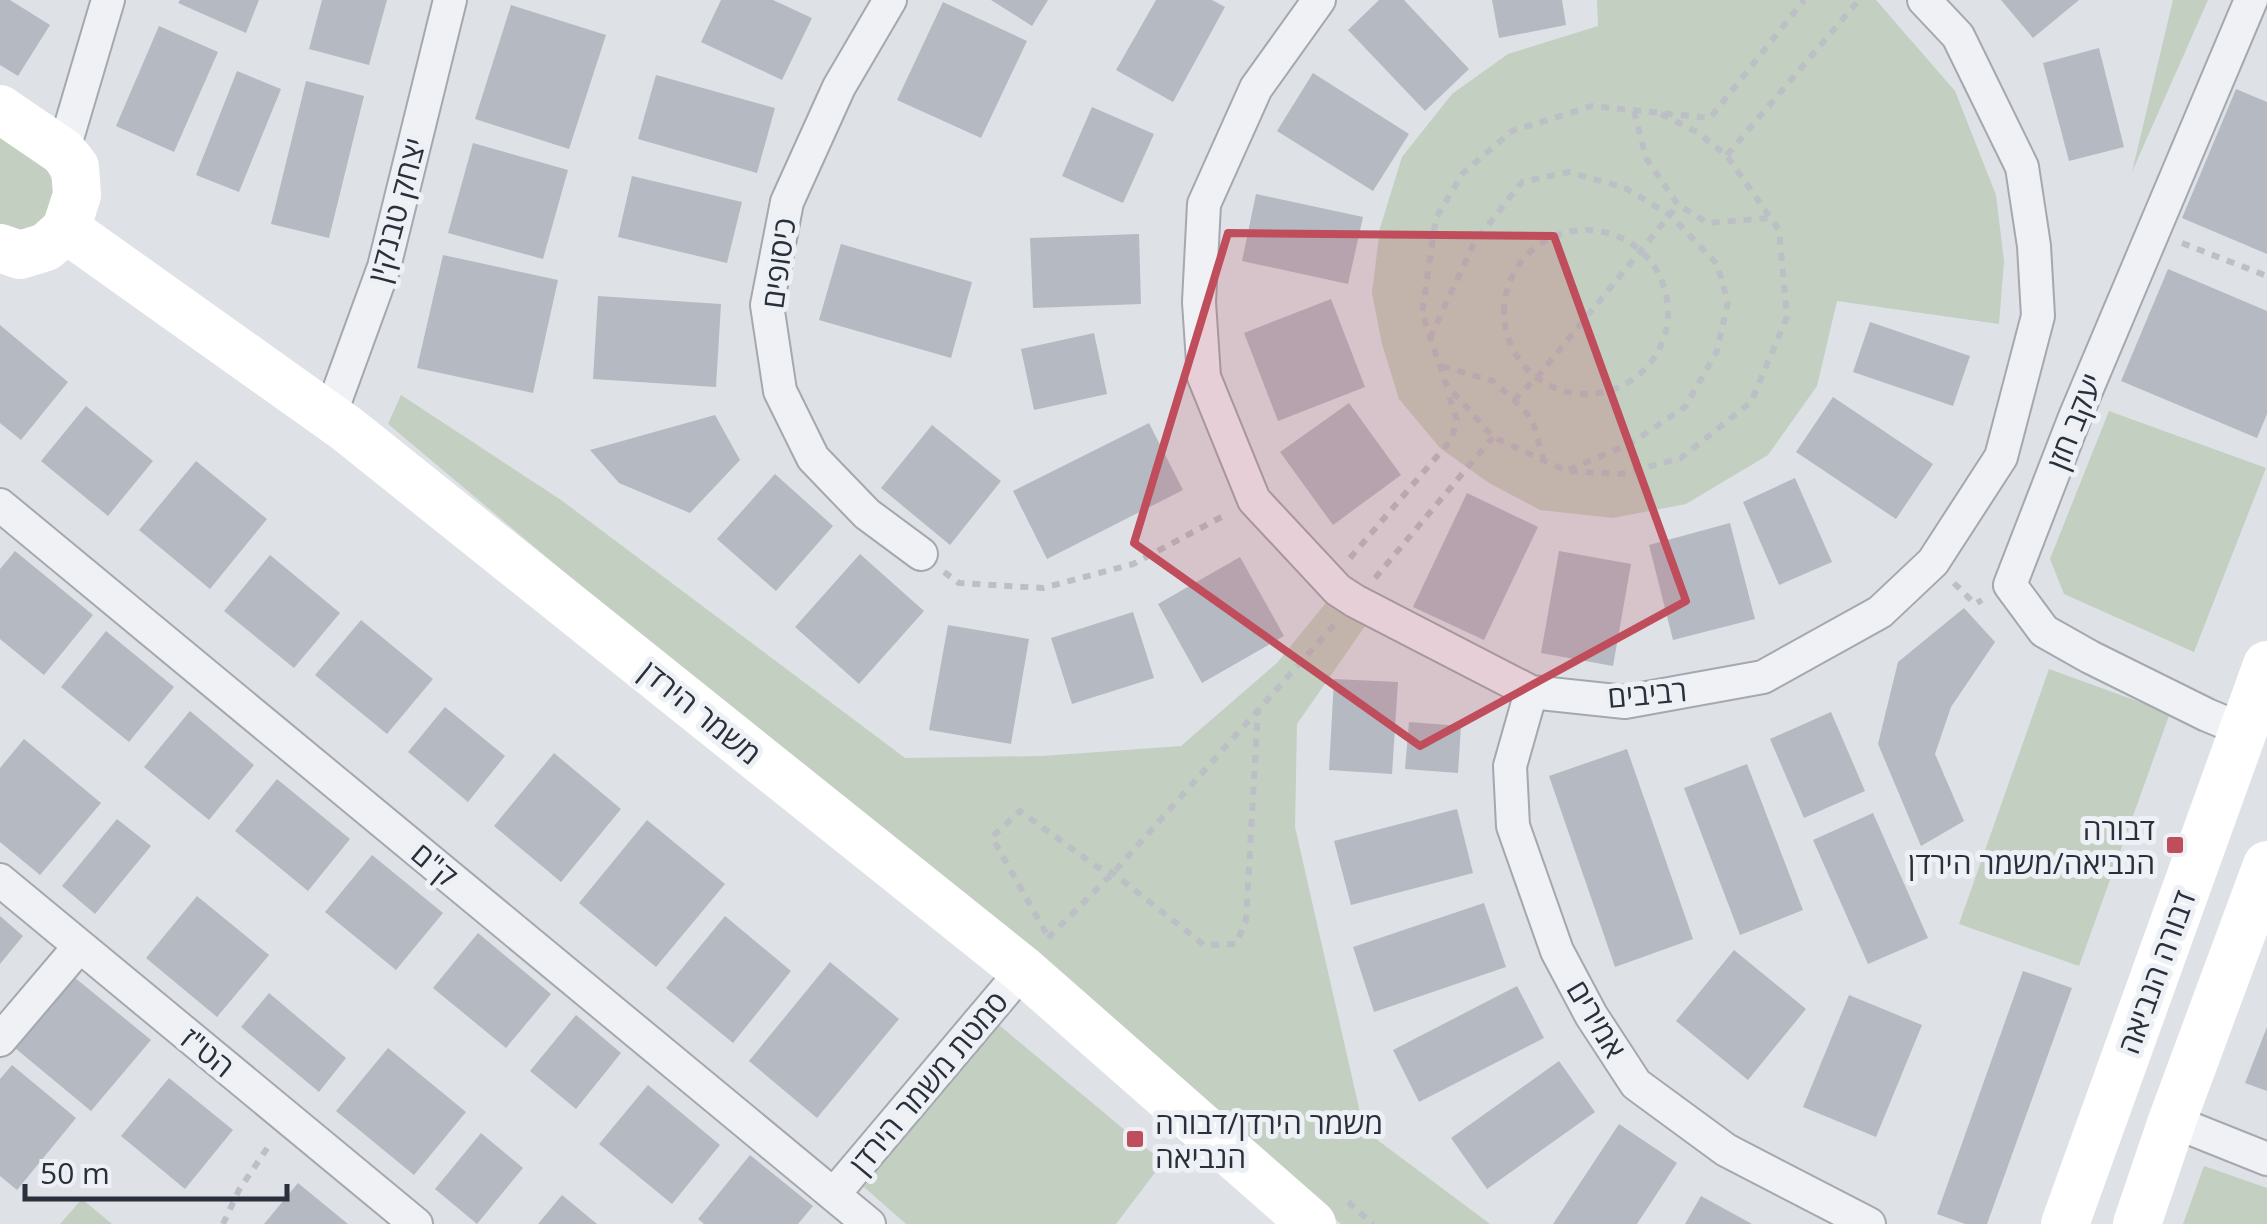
<svg xmlns="http://www.w3.org/2000/svg" width="2267" height="1224" viewBox="0 0 2267 1224" font-family="'Open Sans','Noto Sans Hebrew',sans-serif">
<rect width="100%" height="100%" fill="#dee1e6"/>
<path fill="#c3cfc0" d="M1597 0H1876L1955 91 1996 195 2004 261 1999 324 1837 301 1817 386 1768 455 1686 504 1613 518 1540 510 1489 483 1440 448 1399 399 1382 344 1372 293 1380 228 1402 157 1452 94 1508 54 1598 26Z
M2173 0H2208L2132 172Z
M0 132 45 165 55 187 49 215 30 229 0 230Z
M401 395 561 500 905 758 1043 756 1181 746 1277 663 1333 594 1370 619 1297 724 1295 827 1364 1130 1490 1224H1341L388 424Z
M2109 411 2266 468 2194 652 2064 594 2050 559Z
M2049 669 2170 713 2079 966 1959 924Z
M993 1020 1163 1162 1116 1224H906L864 1187Z
M2204 1166 2267 1188V1224H2183Z
M82 1199 112 1224H60Z"/>
<path fill="#b5bac2" d="M0 0H10L50 25 18 76 0 65Z
M180 0H259L246 33 178 3Z
M322 0H387L369 65 309 49Z
M721 0H773L812 18 782 80 701 42Z
M991 0H1048L1032 26Z
M1156 0H1212L1225 7 1173 102 1116 70Z
M1379 0H1404L1469 69 1425 111 1348 30Z
M1492 0H1562L1566 25 1499 38Z
M2001 0H2079L2033 38Z
M943 2 1027 41 981 138 897 100Z
M511 5 606 35 569 149 475 119Z
M159 26 218 52 174 152 116 126Z
M2099 48 2124 147 2069 161 2043 63Z
M237 71 281 89 239 192 196 175Z
M1313 73 1409 134 1373 191 1277 131Z
M656 75 775 108 757 173 638 139Z
M306 81 364 96 329 238 271 224Z
M2236 89 2267 102V254L2182 218Z
M1092 107 1154 134 1123 203 1062 176Z
M473 143 568 170 543 259 448 233Z
M632 176 742 202 727 263 618 237Z
M1256 194 1363 217 1348 284 1242 261Z
M1139 234 1141 304 1033 308 1030 238Z
M841 244 972 282 951 358 819 320Z
M443 255 558 280 533 393 417 368Z
M2168 269 2267 311V414L2257 438 2121 381Z
M598 296 721 304 716 387 593 379Z
M1331 299 1365 387 1278 421 1244 333Z
M1870 322 1970 356 1953 406 1853 372Z
M0 325 68 382 21 440 0 423Z
M1094 333 1107 394 1034 410 1021 349Z
M1833 397 1933 464 1896 519 1796 452Z
M1349 403 1401 475 1333 525 1280 452Z
M86 406 153 461 108 516 41 461Z
M715 415 740 460 690 513 619 483 590 450Z
M1149 423 1183 490 1047 559 1013 491Z
M932 425 1001 481 950 545 881 488Z
M196 461 267 519 210 589 139 530Z
M775 474 833 526 776 591 717 539Z
M1795 478 1832 562 1779 585 1743 502Z
M1467 493 1538 527 1484 640 1413 607Z
M1730 523 1755 619 1673 640 1649 545Z
M15 551 93 615 44 675 0 639V569Z
M1559 551 1631 564 1613 666 1541 653Z
M860 554 924 611 859 684 795 627Z
M270 555 340 613 294 668 224 611Z
M1240 557 1284 636 1202 683 1158 604Z
M1964 608 1995 642 1951 707 1935 754 1964 821 1921 846 1878 744 1898 662Z
M1133 612 1154 678 1072 704 1051 638Z
M361 620 433 679 387 734 315 675Z
M948 625 1029 639 1011 744 929 730Z
M106 631 174 687 129 742 61 687Z
M1334 679 1398 682 1392 774 1329 770Z
M445 707 505 756 468 802 408 752Z
M190 711 254 765 209 820 144 767Z
M1831 712 1865 791 1804 818 1770 739Z
M1409 722 1461 726 1458 773 1405 769Z
M24 739 101 803 40 875 0 842V768Z
M1627 749 1693 939 1615 967 1549 776Z
M554 753 621 809 561 882 494 826Z
M1747 764 1803 910 1740 935 1684 788Z
M277 779 350 839 308 891 235 831Z
M1457 809 1473 873 1351 905 1334 841Z
M1873 813 1928 938 1868 964 1813 840Z
M117 819 151 846 95 914 62 886Z
M647 820 725 884 656 967 579 903Z
M372 855 443 913 396 970 325 912Z
M197 896 269 955 217 1017 146 958Z
M1484 903 1506 967 1374 1012 1353 947Z
M0 916 23 936 0 964Z
M725 916 791 971 733 1043 666 988Z
M478 933 551 994 506 1048 433 988Z
M1734 950 1806 1009 1748 1080 1676 1021Z
M830 962 899 1019 817 1118 749 1061Z
M2023 971 2072 988 1987 1224H1965L1937 1214Z
M74 977 151 1040 91 1111 15 1048Z
M1517 986 1544 1038 1419 1102 1393 1050Z
M269 993 346 1058 319 1092 241 1027Z
M1849 995 1922 1025 1876 1137 1803 1107Z
M576 1015 621 1053 576 1109 530 1071Z
M2267 1027V1091L2245 1083Z
M388 1048 466 1112 414 1175 336 1111Z
M1559 1061 1595 1112 1487 1189 1451 1138Z
M12 1065 76 1118 17 1190 0 1176V1079Z
M169 1078 233 1130 185 1189 121 1136Z
M648 1085 720 1145 672 1204 599 1144Z
M1619 1124 1677 1163 1637 1224H1553Z
M481 1133 523 1168 477 1224 435 1189Z
M750 1155 813 1206 798 1224H704L698 1219Z
M298 1183 348 1224H264Z
M562 1195 597 1224H538Z
M1701 1196 1752 1224H1685Z"/>
<g fill="none" stroke-linecap="round" stroke-linejoin="round">
<defs>
<path id="street" d="M890 0 839 87 787 202 767 305 780 391 813 458 867 514 921 554
M1319 0 1256 88 1204 204 1199 302 1204 377 1254 500 1338 590 1355 601 1531 692 1625 702 1763 677 1880 612 1933 562 2001 457 2038 316 2034 246 2022 167 1958 36 1924 0
M63 152 108 0
M330 415 384 267 450 0
M0 505 869 1224
M1531 692 1510 766 1513 826 1557 951 1591 1015 1636 1084 1726 1150 1869 1224
M2243 730 2207 715 2090 657 2044 631 2010 585 2075 417 2251 0
M0 880 416 1224
M0 1040 79 947
M2172 1121 2267 1159
M834 1194 1023 970"/>
</defs>
<use href="#street" stroke="#a4a8af" stroke-width="36"/>
<path stroke="#bcbfc5" stroke-width="6" stroke-dasharray="8 8" stroke-linecap="butt" d="M1634 111 1646 158 1678 205 1708 223 1770 218
M1661 114 1697 132 1727 156 1779 230 1787 317 1751 402 1681 458 1621 474 1567 471 1493 437 1446 384 1422 313 1436 218 1463 173 1512 131 1592 106 1710 118 1804 0
M1727 155 1859 0
M1504 312a82 82 0 1 1 164 0a82 82 0 1 1-164 0Z
M2182 243 2267 276
M1430 338 1474 243 1522 182 1569 172 1625 188 1670 215 1717 264 1728 302 1717 351 1685 407 1630 444 1568 470
M1442 366 1493 381 1514 400 1532 419 1544 461
M1514 400 1539 375 1678 205
M1350 558 1451 440 1457 420 1447 390
M944 572 959 583 1043 588 1133 564 1227 514
M1375 578 1493 437
M1954 583 1975 604 1982 600
M1046 933 992 837 1020 811 1097 867 1113 873 1204 945 1236 944 1246 920 1258 708
M1048 938 1113 873 1334 625
M1348 1202 1373 1224
M223 1224 239 1190 270 1144"/>
<use href="#street" stroke="#f0f1f5" stroke-width="32"/>
<path stroke="#fff" stroke-width="48" d="M0 109 63 152 75 167 77 195 66 229 46 247 20 255 0 248
M66 229 347 429 1023 970 1312 1224
M2065 1224 2267 665
M2137 1224 2172 1121 2267 865"/>
</g>
<path fill="#c04d5c" fill-opacity="0.2" stroke="#c04d5c" stroke-width="8" stroke-linejoin="round" d="M1228 233 1554 236 1686 601 1420 746 1134 543Z"/>
<g fill="#c04d5c" stroke="#edf0f4" stroke-width="4">
<rect x="2165" y="835" width="20" height="20" rx="5"/>
<rect x="1125" y="1129" width="20" height="20" rx="5"/>
</g>
<g text-anchor="middle" dominant-baseline="central" stroke-width="10" stroke-linejoin="round" paint-order="stroke">
<g font-size="30" fill="#292f3b" stroke="#edf0f4">
<text transform="translate(396 210) rotate(-75)">יצחק טבנקין</text>
<text transform="translate(778 263) rotate(-82)">כיסופים</text>
<text transform="translate(2074 421) rotate(-68)">יעקב חזן</text>
<text transform="translate(1647 693) rotate(-5)">רביבים</text>
<text transform="translate(701 712) rotate(39)">משמר הירדן</text>
<text transform="translate(435 864) rotate(40)">ק"ם</text>
<text transform="translate(2156 972) rotate(-70)">דבורה הנביאה</text>
<text transform="translate(1597 1019) rotate(59)">אמירים</text>
<text transform="translate(208 1052) rotate(39)">הט"ז</text>
<text transform="translate(928 1082) rotate(-50)">סמטת משמר הירדן</text>
</g>
<g font-size="30" fill="#292f3b" stroke="#edf0f4" text-anchor="end">
<text x="2155" y="828">דבורה<tspan x="2155" dy="34">הנביאה/משמר הירדן</tspan></text>
<text x="1155" y="1122" text-anchor="start">משמר הירדן/דבורה<tspan x="1155" dy="34">הנביאה</tspan></text>
</g>
</g>
<path d="M25 1184v15h262v-15" fill="none" stroke="#292f3b" stroke-width="5"/>
<text x="40" y="1184" font-size="30" fill="#292f3b" stroke="#edf0f4" stroke-width="8" paint-order="stroke">50 m</text>
</svg>
